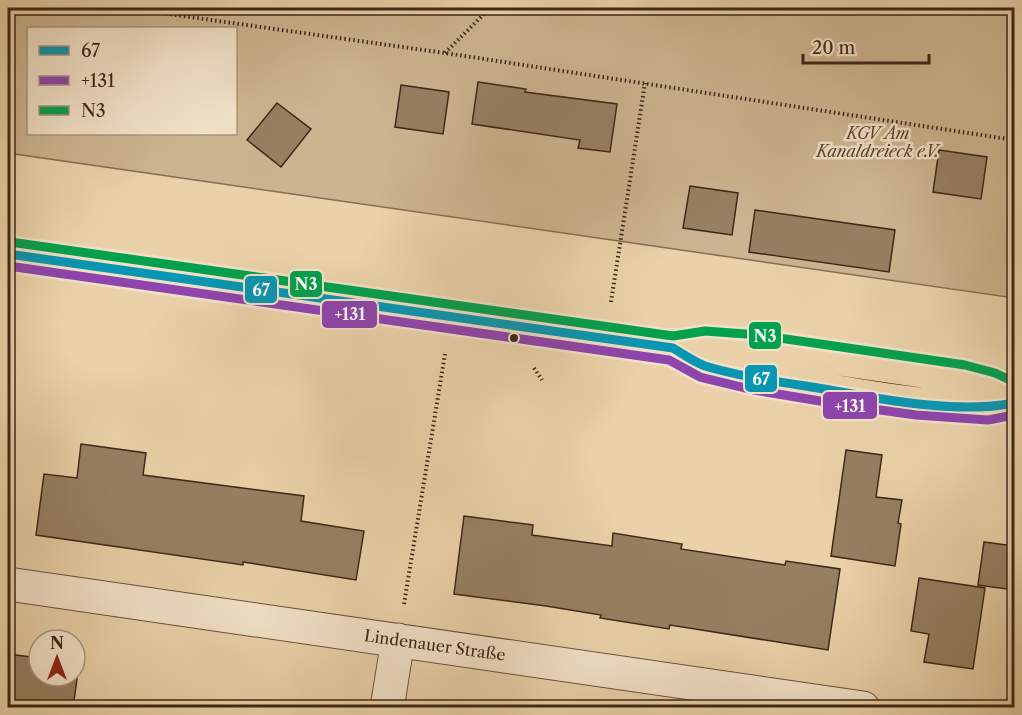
<svg xmlns="http://www.w3.org/2000/svg" width="1022" height="715" viewBox="0 0 1022 715" font-family="'Libre Caslon Text',serif">
<rect width="100%" height="100%" fill="#ead1a9"/>
<filter id="stains"><feTurbulence type="fractalNoise" baseFrequency=".00333" numOctaves="4"/><feColorMatrix values="0 0 0 0 .2 0 0 0 0 .09 0 0 0 0 .02 0 0 0 .5 -.17"/></filter>
<radialGradient id="worn" r=".72"><stop offset=".6" stop-color="#630" stop-opacity="0"/><stop offset="1" stop-color="#630" stop-opacity=".3"/></radialGradient>
<path fill="#ccb490" stroke="#846e52" stroke-width="1.5" fill-rule="evenodd" d="M8 8H1014V298L8 153ZM28 28H236V134H28Z"/>
<path fill="#968062" stroke="#3b2815" stroke-width="1.5" d="M478 82 526 89 525 92 617 104 610 152 578 148 580 140 472 124Z
M401 85 449 92 443 134 395 127Z
M277 103 311 129 281 167 247 140Z
M939 150 987 157 981 199 933 192Z
M690 186 738 193 732 235 683 228Z
M755 210 895 230 889 272 749 252Z
M81 444 146 453 143 475 304 496 301 521 364 531 356 580 243 562V565L36 535 44 474 77 478Z
M846 450 882 455 876 497 902 500 898 523 901 524 895 566 831 556Z
M464 516 533 525 532 535 612 546 613 533 682 544 681 549 785 565 786 561 840 569 828 650 670 625 669 629 600 618 601 615 546 606 454 594Z
M984 542 1014 546V590L978 585Z
M919 578 985 588 973 669 924 662 929 634 911 631Z
M8 654 39 658V676H75V664H79L73 708H41L8 703Z"/>
<g fill="none" stroke-linecap="round" stroke-linejoin="round">
<defs>
<path id="minor" d="M8 584 863 708
M387 708 398 640"/>
<path id="primary" d="M8 254 494 324 673 348 705 343 758 347 963 377 991 384 1014 395
M673 348C683 354 694 362 705 366 740 377 778 382 814 388 874 398 955 414 1014 403"/>
</defs>
<use href="#minor" stroke="#67523a" stroke-width="35"/>
<use href="#primary" stroke="#3b2815" stroke-width="35"/>
<path stroke="#3b2815" stroke-width="4" stroke-dasharray="1.5 3" stroke-linecap="butt" d="M126 8 445 53 1014 140
M445 53 490 8
M611 302 645 83
M534 368 542 380
M404 604 445 354"/>
<use href="#minor" stroke="#f1e1c7" stroke-width="33"/>
<use href="#primary" stroke="#ead1a9" stroke-width="33"/>
<defs>
<path id="bus-1" d="M8 254 673 348C683 354 694 362 705 366 742 377 780 382 818 388 877 398 955 415 1014 403"/>
<path id="bus-2" d="M8 266 669 360 700 377 754 390 844 405 916 415 988 420 1014 415"/>
<path id="bus-3" d="M10 242 673 336 705 331 759 335 965 365 995 373 1014 382"/>
</defs>
<use href="#bus-1" stroke="#f1e1c7" stroke-width="14"/>
<use href="#bus-2" stroke="#f1e1c7" stroke-width="14"/>
<use href="#bus-3" stroke="#f1e1c7" stroke-width="14"/>
<use href="#bus-1" stroke="#0996b2" stroke-width="9"/>
<use href="#bus-2" stroke="#8e44ad" stroke-width="9"/>
<use href="#bus-3" stroke="#03a04e" stroke-width="9"/>
</g>
<circle fill="#3b2815" stroke="#f1e1c7" stroke-width="2" cx="514" cy="338" r="5"/>
<g text-anchor="middle" dominant-baseline="central" stroke-width="5" stroke-linejoin="round" paint-order="stroke">
<g font-size="16" font-style="italic" fill="#58442e" stroke="#f1e1c7">
<text x="878" y="133">KGV Am<tspan x="878" dy="18">Kanaldreieck e.V.</tspan></text>
</g>
<g font-size="16" fill="#3b2815" stroke="#f1e1c7">
<text transform="translate(435 645) rotate(8)">Lindenauer Straße</text>
</g>
</g>
<g stroke="#f1e1c7" stroke-width="2">
<rect x="289" y="270" width="34" height="28" rx="6" fill="#03a04e"/>
<rect x="244" y="275" width="34" height="29" rx="6" fill="#0996b2"/>
<rect x="321" y="300" width="57" height="29" rx="6" fill="#8e44ad"/>
<rect x="748" y="321" width="34" height="29" rx="6" fill="#03a04e"/>
<rect x="744" y="364" width="34" height="29" rx="6" fill="#0996b2"/>
<rect x="822" y="391" width="56" height="29" rx="6" fill="#8e44ad"/>
</g>
<g font-size="16" text-anchor="middle" font-weight="bold" fill="#fff">
<text x="306" y="290">N3</text>
<text x="261" y="296">67</text>
<text x="350" y="320">+131</text>
<text x="765" y="342">N3</text>
<text x="761" y="385">67</text>
<text x="850" y="412">+131</text>
</g>
<rect width="1022" height="715" fill="none" stroke="#ead1a9" stroke-width="30"/>
<rect x="9" y="9" width="1004" height="697" fill="none" stroke="#3b2815" stroke-width="3"/>
<rect x="15" y="15" width="992" height="685" fill="none" stroke="#3b2815" stroke-width="1.5"/>
<rect x="27" y="27" width="210" height="108" fill="#f1e1c7" stroke="#a89780" stroke-width="1.5"/>
<rect x="39" y="46" width="30" height="9" fill="#0996b2" stroke="#a89780" stroke-width="1.5"/>
<text x="81" y="57" font-size="18" fill="#3b2815">67</text>
<rect x="39" y="76" width="30" height="9" fill="#8e44ad" stroke="#a89780" stroke-width="1.5"/>
<text x="81" y="87" font-size="18" fill="#3b2815">+131</text>
<rect x="39" y="106" width="30" height="9" fill="#03a04e" stroke="#a89780" stroke-width="1.5"/>
<text x="81" y="117" font-size="18" fill="#3b2815">N3</text>
<g transform="translate(57 658)"><circle r="28" fill="#f1e1c7" stroke="#a89780" stroke-width="1.5"/>
<path d="M0-4.5L10 22L0 15L-10 22Z" fill="#8f2418"/>
<text y="-9" font-size="16" font-weight="bold" text-anchor="middle" fill="#3b2815">N</text>
</g>
<path d="M803 54v9h126v-9" fill="none" stroke="#3b2815" stroke-width="3"/>
<text x="812" y="54" font-size="18" fill="#3b2815" stroke="#f1e1c7" stroke-width="4.5" paint-order="stroke">20 m</text>
<rect width="100%" height="100%" filter="url(#stains)"/>
<rect width="100%" height="100%" fill="url(#worn)"/>
</svg>
